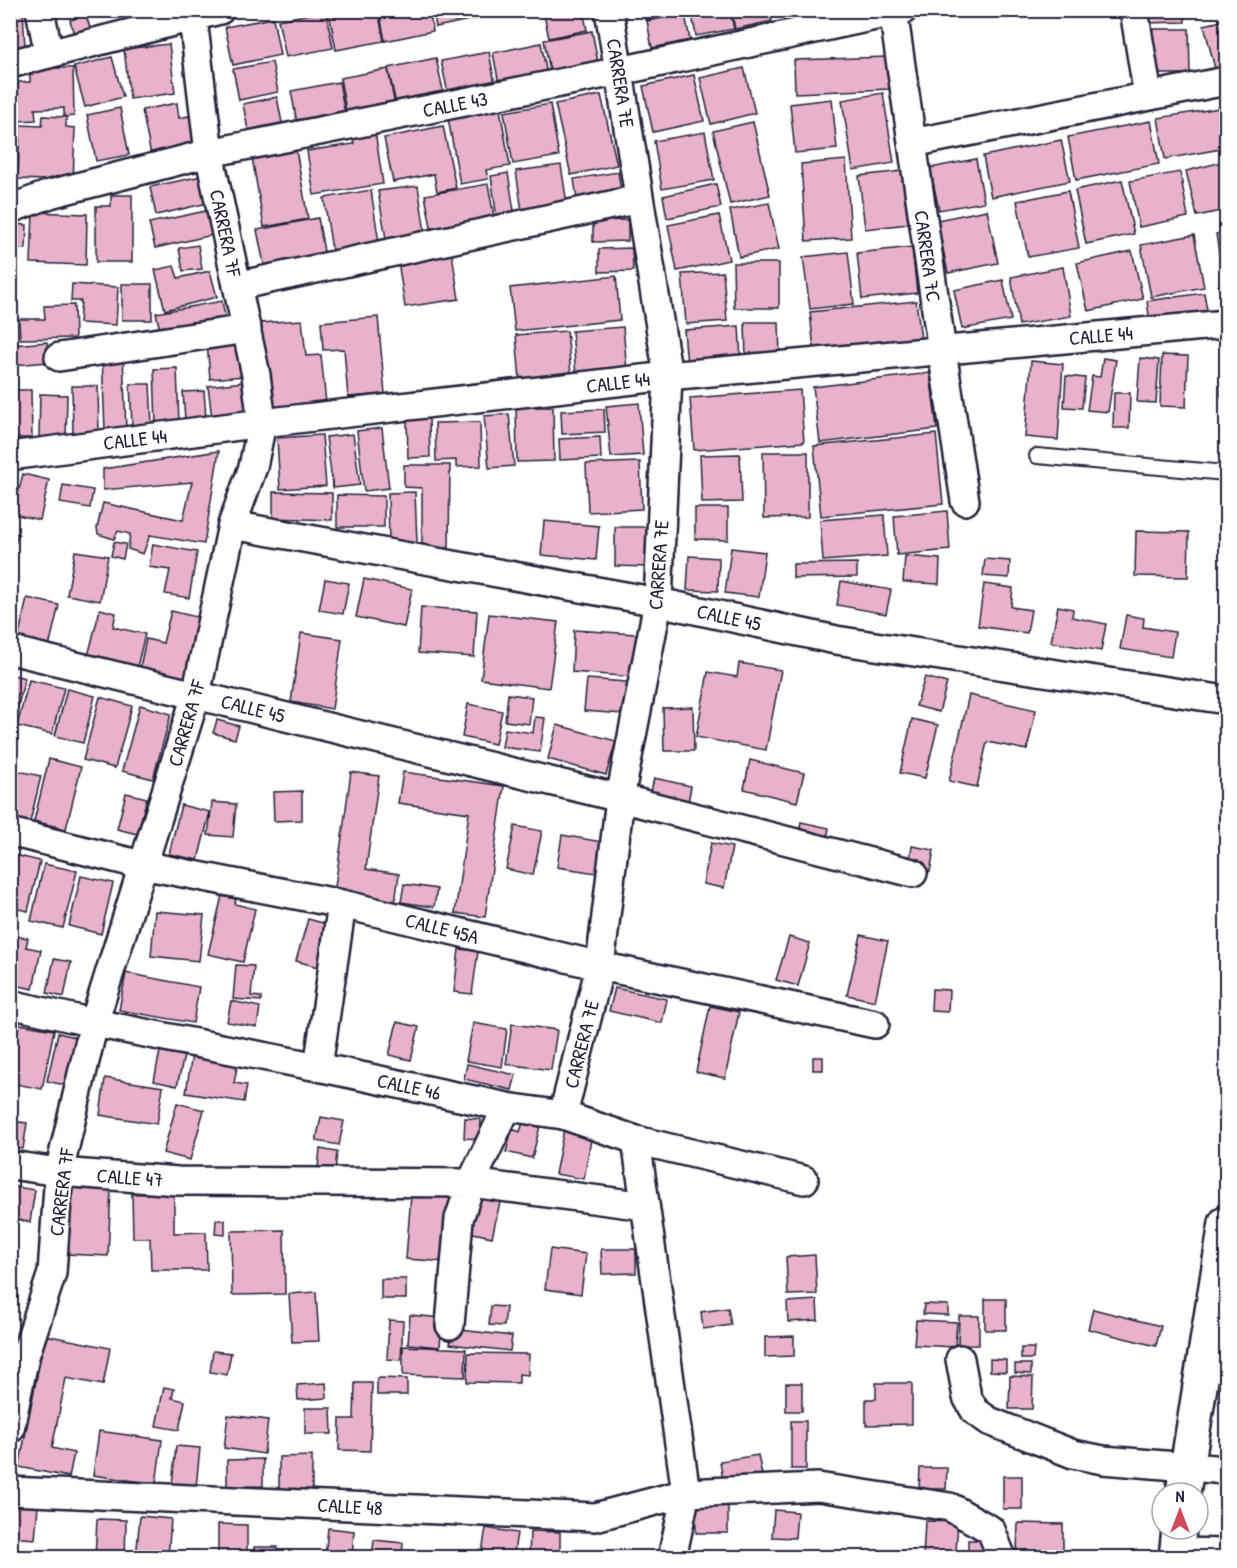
<svg xmlns="http://www.w3.org/2000/svg" width="1237" height="1568" viewBox="0 0 1237 1568" font-family="'Patrick Hand',sans-serif">
<rect width="100%" height="100%" fill="#fff"/>
<filter id="ink" filterUnits="userSpaceOnUse"><feTurbulence type="fractalNoise" baseFrequency=".0167" numOctaves="2"/><feDisplacementMap in="SourceGraphic" scale="12" xChannelSelector="R" yChannelSelector="G"/><feConvolveMatrix kernelMatrix="1 2 1 2 8 2 1 2 1" color-interpolation-filters="sRGB"/></filter>
<g filter="url(#ink)">
<path fill="#e8b2ca" stroke="#22223b" stroke-width="1.5" d="M23 10 25 48H10V11Z
M120 10H138L139 14 123 19Z
M342 10H378L384 41 336 50 329 13Z
M379 10H429L433 31 385 41Z
M433 10H483L484 17 436 27Z
M543 10H583L587 30 549 38Z
M643 10H674L675 14 645 20Z
M691 10H730L734 29 696 36Z
M731 10H770L772 21 735 29Z
M794 10H814L815 16 795 18Z
M1144 10H1185V22L1144 23Z
M326 11 333 48 286 57 278 20Z
M685 14 690 40 652 48 647 21Z
M86 15 91 31 74 35 70 20Z
M273 18 280 55 233 65 225 27Z
M1226 20V67L1215 69 1204 25Z
M1151 29H1189L1190 74H1151Z
M592 31 599 68 551 77 544 40Z
M541 43 548 80 500 89 493 53Z
M169 44 175 93 130 99 124 49Z
M489 52 496 89 449 98 441 61Z
M112 57 123 97 85 107 74 67Z
M888 57 889 89 795 93 794 60Z
M436 58 444 95 396 104 388 68Z
M272 62 278 92 239 100 233 69Z
M30 68H73L74 116 64 117V108L35 109 36 120 19 121 18 82H30Z
M744 68 755 113 711 124 700 78Z
M388 69 395 106 347 116 340 78Z
M694 75 704 121 653 132 643 86Z
M339 82 346 119 298 128 291 91Z
M883 93 894 163 853 170 842 100Z
M601 95 617 165 571 175 555 104Z
M277 97 282 123 248 130 243 104Z
M832 99 837 149 795 153 790 104Z
M177 103 179 118 194 115 200 145 151 155 142 110Z
M550 104 559 156 513 164 504 112Z
M1226 107V148L1165 159 1158 118Z
M120 108 129 155 96 161 87 115Z
M500 109 510 166 486 170 488 179 460 184 448 118Z
M43 116 66 117V127L75 128 73 181 18 179 20 125 42 126Z
M1151 121 1159 164 1076 180 1068 137Z
M753 122 770 195 730 204 713 131Z
M443 126 456 188 437 192 434 174 393 182 384 138Z
M375 131 383 184 314 195 307 151 354 144 352 135Z
M705 132 714 180 662 189 654 141Z
M1061 140 1070 181 991 197 983 156Z
M295 144 308 219 264 227 251 151Z
M976 159 984 202 939 210 930 168Z
M846 160 851 238 806 241 801 164Z
M1226 161V210L1197 216 1186 171Z
M561 165 567 204 522 211 516 171Z
M902 171 908 224 865 229 859 176Z
M618 172 622 199 578 206 574 179Z
M1180 172 1188 217 1139 227 1130 181Z
M508 173 515 217 497 219 491 176Z
M202 176 208 203 156 215 150 187Z
M1122 180 1134 234 1086 244 1075 190Z
M488 184 496 228 433 238 425 195Z
M716 184 721 207 667 218 663 196Z
M418 186 426 239 387 245 378 191Z
M371 190 380 250 333 257 324 198Z
M1068 191 1079 248 1028 257 1017 201Z
M111 195H132V262H96V206H111Z
M769 203 779 249 739 257 730 210Z
M211 210 217 234 155 248 149 223Z
M987 210 998 263 948 273 937 220Z
M33 212 87 214 86 265 31 263Z
M719 215 729 260 677 271 668 225Z
M318 218 325 257 265 269 257 230Z
M628 220V241L593 242V221Z
M10 224 27 225 26 249 10 248Z
M1226 233V278L1223 279 1216 234Z
M1194 235 1204 287 1151 297 1141 245Z
M198 245 202 269 183 271 179 248Z
M912 247 917 293 862 299 857 253Z
M632 248 633 271 599 272V249Z
M1132 251 1143 299 1088 311 1077 263Z
M10 252 17 253 14 315H10Z
M848 252 854 304 810 309 803 257Z
M452 254 459 299 405 307 398 261Z
M733 263H779V308H734Z
M174 266 178 278 210 271 217 297 165 310 155 270Z
M1063 267 1071 316 1019 325 1011 277Z
M723 272 727 321 686 324 682 274Z
M616 276 620 320 515 331 510 288Z
M1003 280 1011 320 962 329 954 290Z
M72 284 118 287 116 325 79 323 81 301H71Z
M122 284H152V320H122Z
M1226 284V312L1223 313 1219 285Z
M1204 293 1208 316 1150 323 1147 301Z
M222 301 227 326 162 339 156 313Z
M916 301 921 339 814 350 810 312Z
M74 305 75 338 20 339 19 319H45L44 306Z
M378 317 385 394 348 397 344 349 323 350 321 322Z
M302 320 306 356 321 355 326 403 269 409 260 323Z
M745 322H779L780 360 746 361Z
M739 326 741 361 687 365 684 330Z
M623 327 627 371 576 375 572 331Z
M567 331 571 375 520 380 516 335Z
M241 339 244 376 210 379 207 342Z
M47 342 48 362 15 365 13 345Z
M1221 354H1226V396H1221Z
M123 355 126 429 105 430 102 356Z
M1162 355 1188 356 1186 407 1160 406Z
M1103 358 1116 360 1108 412 1087 410 1092 376 1100 377Z
M1140 358 1159 360 1156 403 1137 402Z
M1031 361 1063 364 1058 440 1025 437Z
M177 368 179 424 156 425 154 369Z
M930 373 937 429 820 443 813 387Z
M1066 376 1085 378 1082 408 1064 407Z
M243 382 247 414 212 418 208 386Z
M130 384H150L152 425 132 426Z
M72 386H98L99 434 73 435Z
M10 390H31L32 438H10Z
M800 390 804 442 694 450 690 398Z
M204 391 206 418 185 420 183 392Z
M1114 393H1130L1129 428H1113Z
M40 394 67 395 66 438 39 437Z
M639 403 643 455 611 457 606 406Z
M516 407H553L554 461 517 462Z
M604 409 605 432 562 434 561 411Z
M509 414 514 466 489 468 484 416Z
M407 419H429L430 457 408 458Z
M480 422 481 466 456 467V460L436 461 435 423Z
M382 428 389 488 364 491 357 431Z
M353 434 360 485 333 488 326 437Z
M936 434 943 504 821 516 814 446Z
M322 435 326 486 280 489 277 438Z
M600 437 601 458 560 460 559 439Z
M219 451 204 544 150 535 143 554 128 549 130 534 118 531 114 539 98 534 97 528 103 503 183 520 192 482 103 490V469Z
M763 452H808V517L764 518Z
M740 454 742 502 702 503 700 455Z
M640 462 642 509 588 512 586 464Z
M404 465H450L449 548 422 547V488L404 487Z
M23 474 49 480 40 520 13 514Z
M63 485 93 490 90 508 60 503Z
M273 492 332 493V520L273 518Z
M415 492 417 543 389 544 388 493Z
M337 495 384 496V527H337Z
M695 508H728V540L695 539Z
M947 511 950 550 897 555 894 516Z
M884 515 887 556 823 561 820 520Z
M544 521 599 526 596 560 541 555Z
M615 527H649V567L615 566Z
M1136 531 1189 532 1188 577 1135 576Z
M10 532 18 534 10 561Z
M114 542 126 544 123 559 111 556Z
M153 544 197 552 189 598 165 594 170 570 149 567Z
M731 548 765 552 759 597 725 593Z
M75 551 108 556 100 601 67 595Z
M689 556 719 558 718 591 687 590Z
M905 556 940 559 939 584 903 582Z
M985 559 1010 561 1009 578 983 576Z
M857 563V577L793 578V564Z
M325 579 349 583 343 614 319 610Z
M364 579 412 589 404 627 356 617Z
M841 581 891 590 886 614 837 605Z
M984 584 1013 588 1011 607 1031 610 1027 633 978 626Z
M27 598 59 605 48 651 17 644Z
M1058 606 1073 609 1072 617 1106 624 1101 651 1051 642Z
M421 607 477 611 474 657 418 653Z
M100 609 116 613 113 627 145 634 136 671 87 660Z
M171 611 205 619 190 684 139 672 146 639 163 643Z
M489 614 558 622 549 688 481 679Z
M1126 615 1144 618 1143 627 1175 632 1171 657 1120 649Z
M574 630 636 634 633 677 572 672Z
M301 633 342 639 332 709 291 702Z
M739 663 781 670 766 750 696 737 708 672 737 677Z
M10 674 25 678 14 722 10 721Z
M925 677 947 683 939 712 916 706Z
M587 679 639 683 636 715 584 711Z
M29 680 64 688 52 734 17 726Z
M67 689 95 696 83 743 55 736Z
M508 694 532 697 529 724 505 721Z
M969 695 1036 710 1027 750 987 742 977 787 949 781Z
M100 697 132 706 115 768 83 760Z
M468 704 502 711 495 744 462 737Z
M140 705 171 714 153 779 122 771Z
M693 707 694 751H664L663 708Z
M535 717 545 718 540 752 502 747 505 729 533 733Z
M912 719 938 725 925 778 900 773Z
M217 720 239 726 235 739 213 733Z
M557 725 616 741 606 775 548 759Z
M49 759 81 767 66 829 34 821Z
M750 760 804 773 797 802 744 789Z
M10 769 41 776 30 822 10 817Z
M351 772 379 776 366 869 399 874 395 903 334 894Z
M403 772 504 786 485 917 455 913 469 813 398 803Z
M654 778 691 786 687 809 649 801Z
M302 791V820L274 821 273 792Z
M126 793 147 798 137 834 117 829Z
M212 802 236 804 233 837 208 835Z
M181 805 210 812 198 860 169 854Z
M801 822 829 828 825 848 797 843Z
M515 826 542 831 533 875 506 869Z
M562 835 608 843 603 874 557 867Z
M711 843 732 847 724 888 703 884Z
M912 846 934 850 930 872 908 868Z
M10 854 40 861 28 911 10 907Z
M44 864 77 871 63 928 31 921Z
M81 876 113 883 101 934 69 926Z
M404 884 437 889 434 907 401 902Z
M222 896 236 899 235 904 255 909 243 962 208 954Z
M155 911 204 915 199 961 151 956Z
M308 919 330 925 318 967 296 961Z
M10 935 28 938 26 947 41 950 33 989 10 984Z
M861 935 888 941 875 1001 847 995Z
M789 937 810 943 798 986 776 980Z
M459 949 478 951 472 994 454 992Z
M54 959 71 962 64 997 47 993Z
M236 965 254 966 251 996 261 997V1001L233 999Z
M126 973 199 987 193 1023 119 1010Z
M615 988 667 999 662 1023 609 1011Z
M932 989 949 990 948 1012 931 1011Z
M231 1001 260 1007 257 1027 227 1022Z
M710 1006 739 1012 725 1078 696 1072Z
M397 1022 419 1027 411 1060 389 1055Z
M473 1023 507 1029 502 1067 466 1061Z
M19 1024 54 1030 42 1089 10 1083V1066Z
M512 1024 557 1030 551 1070 506 1064Z
M58 1033 84 1039 73 1087 47 1081Z
M160 1051 184 1056 177 1086 154 1081Z
M192 1054 238 1062 234 1083 247 1085 244 1102 186 1093Z
M813 1057H823V1070H813Z
M467 1064 516 1075 512 1090 464 1079Z
M105 1078 163 1087 157 1124 100 1115Z
M177 1103 204 1110 190 1160 163 1153Z
M321 1117 344 1121 339 1145 316 1141Z
M465 1118 481 1119 480 1139 464 1138Z
M10 1121 27 1123 23 1149 10 1147Z
M523 1122 540 1126 532 1158 506 1152 512 1129 520 1132Z
M564 1129 592 1134 584 1179 555 1174Z
M320 1149 337 1152 335 1170 318 1168Z
M10 1186 35 1190 30 1222 10 1218Z
M70 1186 111 1188 108 1256 66 1254Z
M174 1193V1233L206 1232 207 1270H151L150 1238H133L132 1194Z
M411 1194 450 1197 446 1262 406 1259Z
M473 1195 500 1202 492 1237 464 1231Z
M216 1220H225V1235L215 1234Z
M284 1230 285 1294 232 1295 231 1231Z
M550 1249 586 1254 581 1294 545 1289Z
M601 1249H636V1273L602 1274Z
M815 1255 817 1294 788 1295 786 1257Z
M381 1279H406V1299H381Z
M316 1292 319 1341 292 1342 289 1294Z
M985 1299H1006V1330H985Z
M817 1300 818 1320 788 1322 787 1302Z
M924 1304 948 1305V1315L923 1314Z
M491 1306 506 1307 504 1326 489 1325Z
M728 1308 731 1325 703 1329 701 1312Z
M1093 1309 1161 1326 1156 1346 1088 1329Z
M410 1315 442 1318 440 1347 408 1344Z
M959 1316H979V1345H958Z
M389 1320 403 1321 401 1360 387 1359Z
M916 1320 957 1322 955 1347 914 1345Z
M452 1329 512 1336 510 1351 450 1344Z
M45 1335 110 1348 103 1385 66 1378 52 1448 74 1453 69 1477 19 1467Z
M794 1336V1356L765 1357V1337Z
M403 1346 466 1349 465 1377 403 1375Z
M1021 1348H1034L1033 1359H1021Z
M213 1351 231 1353 227 1375 210 1372Z
M468 1353 529 1354 528 1375 519 1374V1383L467 1382Z
M990 1359 1006 1360V1372L990 1371Z
M1015 1364H1031V1374L1015 1373Z
M1010 1376 1033 1377 1032 1409H1009Z
M377 1378 407 1379V1395H377Z
M326 1383 327 1398 298 1400 297 1385Z
M355 1383H372L370 1451 339 1450 340 1419H354Z
M786 1383H802V1411H786Z
M876 1383H912V1424L866 1425V1399H876Z
M164 1387 174 1389 172 1398 185 1401 179 1430 156 1426Z
M305 1408H331L332 1434H305Z
M228 1415 268 1420 264 1454 224 1448Z
M791 1421H806V1469H791Z
M99 1431 162 1440 156 1484 93 1475Z
M176 1446 200 1448 196 1487 172 1485Z
M758 1455 762 1475 723 1481 720 1461Z
M312 1456V1491H279V1457Z
M263 1459V1486L227 1487V1460Z
M920 1468H947L946 1489H919Z
M1003 1476H1022V1509H1003Z
M695 1503H728V1533H696Z
M10 1504 38 1506 35 1539 10 1537Z
M774 1510 797 1512 795 1538 772 1537Z
M140 1516 171 1519 168 1558H136Z
M97 1519 126 1520 125 1558H95Z
M925 1521 958 1522 956 1551 965 1552V1558H923Z
M1018 1523 1063 1524V1553L1017 1552Z
M218 1524 247 1525V1558H218Z
M328 1528 354 1531 352 1558H325Z
M486 1528 517 1533 513 1558H481Z
M530 1531 560 1532V1558H529Z
M374 1540 403 1543 402 1558H372Z
M968 1540H987V1558H968Z
M254 1547H277V1558H254Z"/>
<g fill="none" stroke-linecap="round" stroke-linejoin="round">
<defs>
<path id="service" d="M1037 456 1226 473"/>
<path id="minor" d="M40 10 49 54
M893 10 942 351 965 501
M1134 10 1148 96
M10 64 220 10
M912 143 1226 81
M10 209 50 194 209 153 620 71 903 10
M237 286 639 199
M59 357 247 329
M10 456 262 423 668 376 1226 324
M232 525 658 602 836 640 1226 700
M10 650 620 798 913 873
M10 832 142 865 342 904 600 966 875 1024
M10 1004 94 1023 318 1067 507 1107 563 1115 636 1140 804 1180
M318 1067 342 904
M563 1115 600 966 620 798 658 602 668 376 609 10
M636 1140 686 1493 672 1558
M10 1165 59 1172 178 1181 471 1183 645 1206
M450 1325 459 1219 471 1183 507 1107
M960 1359 967 1397 975 1411 989 1421 1073 1454 1103 1460 1226 1470
M10 1429 25 1356 52 1273 59 1172 94 1023 196 695 232 525 253 467 262 423 256 375 209 153 192 10
M10 1491 595 1517 686 1493 818 1487 950 1507 991 1530 1002 1558
M1177 1552 1226 1553"/>
<path id="secondary" d="M1183 1493 1226 1223
M1176 1558 1179 1529"/>
</defs>
<use href="#service" stroke="#22223b" stroke-width="18"/>
<use href="#minor" stroke="#22223b" stroke-width="32"/>
<use href="#secondary" stroke="#22223b" stroke-width="38"/>
<use href="#service" stroke="#fff" stroke-width="14"/>
<use href="#minor" stroke="#fff" stroke-width="27"/>
<use href="#secondary" stroke="#fff" stroke-width="33"/>
</g>
</g>
<g text-anchor="middle" dominant-baseline="central" stroke-width="4.5" stroke-linejoin="round" paint-order="stroke">
<g font-size="20" fill="#22223b" stroke="#fff">
<text transform="translate(621 83) rotate(81)">CARRERA 7E</text>
<text transform="translate(455 104) rotate(-11)">CALLE 43</text>
<text transform="translate(226 233) rotate(78)">CARRERA 7F</text>
<text transform="translate(928 256) rotate(82)">CARRERA 7C</text>
<text transform="translate(1101 335) rotate(-5)">CALLE 44</text>
<text transform="translate(618 382) rotate(-7)">CALLE 44</text>
<text transform="translate(135 439) rotate(-7)">CALLE 44</text>
<text transform="translate(658 565) rotate(-86)">CARRERA 7E</text>
<text transform="translate(729 617) rotate(12)">CALLE 45</text>
<text transform="translate(253 708) rotate(14)">CALLE 45</text>
<text transform="translate(186 723) rotate(-74)">CARRERA 7F</text>
<text transform="translate(442 928) rotate(14)">CALLE 45A</text>
<text transform="translate(581 1044) rotate(-76)">CARRERA 7E</text>
<text transform="translate(409 1086) rotate(12)">CALLE 46</text>
<text transform="translate(130 1177) rotate(4)">CALLE 47</text>
<text transform="translate(61 1192) rotate(-83)">CARRERA 7F</text>
<text transform="translate(350 1506) rotate(3)">CALLE 48</text>
</g>
</g>
<rect width="1237" height="1568" fill="none" stroke="#fff" stroke-width="36"/>
<rect x="18" y="18" width="1201" height="1532" fill="none" stroke="#22223b" stroke-width="2" filter="url(#ink)"/>
<g transform="translate(1180 1511)"><circle r="28" fill="#ffffff" stroke="#a7a7b1" stroke-width="1.5"/>
<path d="M0-4.5L10 22L0 15L-10 22Z" fill="#d1495b"/>
<text y="-9" font-size="16" font-weight="bold" text-anchor="middle" fill="#22223b">N</text>
</g>
</svg>
